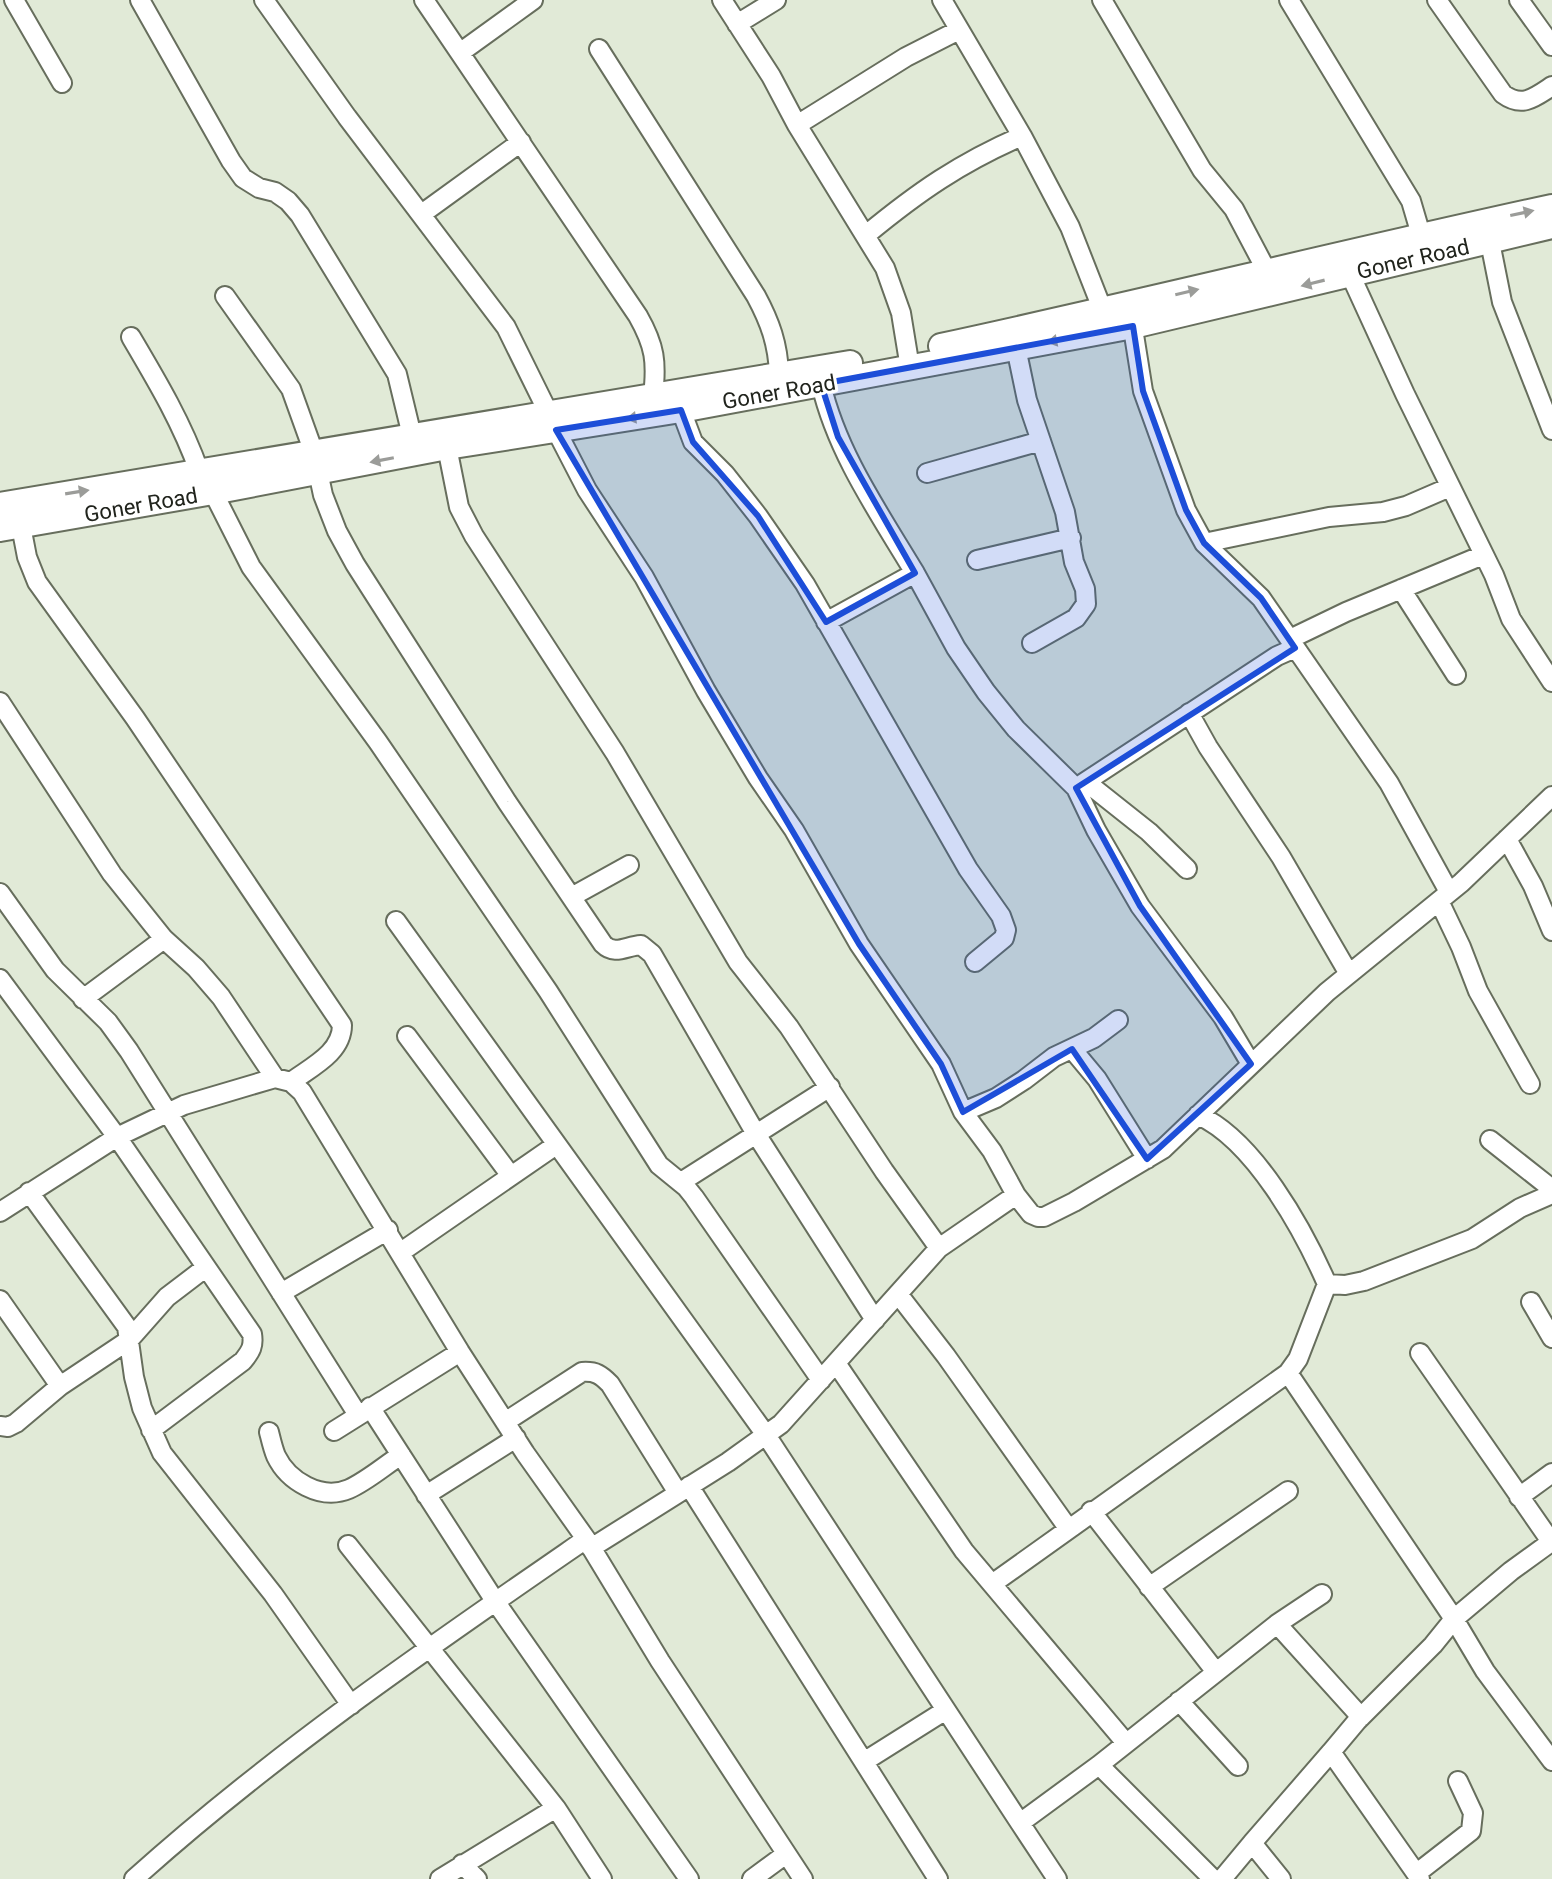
<svg xmlns="http://www.w3.org/2000/svg" width="1552" height="1879" viewBox="0 0 1552 1879" font-family="Roboto,sans-serif">
<rect width="100%" height="100%" fill="#e1ead7"/>
<g fill="none" stroke-linecap="round" stroke-linejoin="round">
<defs>
<path id="minor" d="M14 0 62 83
M140 0 231 161 243 178 259 188 275 192 288 201 300 215 397 374 412 436
M264 0 347 117 506 327 548 412
M424 0 638 316C655 346 657 362 653 396
M722 0 771 76 797 125 885 268 901 313 910 368
M942 0 1022 136 1070 227 1103 311
M1102 0 1202 170 1234 209 1272 281
M1289 0 1411 201 1421 235
M1437 0 1503 94C1522 108 1534 98 1552 86
M1519 0 1552 46
M737 24 776 0
M599 49 756 296C770 322 778 344 779 374
M461 52 533 0
M797 125 906 57 959 30
M423 213 521 142
M1488 232 1502 302 1552 430
M866 235C918 192 960 163 1022 136
M1350 274 1405 394 1494 575 1511 619 1552 682
M225 296 291 389 314 453 323 495 337 531 355 564 507 802 603 944C615 956 626 946 641 945L652 954 756 1134 875 1320
M1131 316 1143 391 1186 510 1204 543 1261 598 1389 783 1449 892
M131 337C157 381 182 423 199 471
M1014 338 1027 400 1065 512 1074 562 1085 589 1086 604 1076 618 1032 643
M821 384C837 453 879 513 915 573
M681 410 693 442 725 474 758 516 805 584 968 869 1001 916 1006 930 1004 938 975 962
M556 430 587 490 644 577 706 691 758 778 794 830 859 944 941 1064 963 1112 992 1151 1016 1195 1031 1214 1038 1217H1044L1074 1202 1163 1149 1327 992 1461 883 1552 796
M447 447 459 507 474 536 615 753 738 962 789 1027 884 1171 939 1248
M927 473 1041 441
M213 492 251 567 378 742 548 991 659 1165 686 1187 694 1197 821 1380
M21 526 27 557 37 582 135 718 342 1025C342 1053 311 1067 291 1082
M1204 543 1329 517 1383 512 1406 506 1450 487
M977 560 1071 538
M1401 589 1456 675
M826 622 915 573 956 648 986 692 1016 729 1076 788 1096 830 1140 906 1223 1017 1251 1064
M1290 639 1346 612 1483 555
M0 702 112 874 164 939 196 968 221 997 275 1078
M1189 713 1208 747 1281 857 1349 974
M1086 782 1149 832 1187 869
M1076 788 1277 656 1295 648
M1507 839 1533 886 1552 931
M0 893 55 970 108 1022 129 1051 358 1415
M573 896 629 865
M1439 901 1461 947 1478 991 1530 1084
M396 921 766 1435 1020 1823
M0 979 117 1137 252 1334C254 1346 251 1351 243 1361L151 1430
M83 999 164 939
M407 1036 511 1176
M1072 1049 1097 1079 1147 1159
M963 1112 996 1098 1024 1080 1054 1057 1094 1038 1118 1020
M1198 1115C1254 1140 1303 1229 1327 1284L1345 1285 1364 1281 1472 1239 1520 1208 1552 1194
M1490 1140 1552 1189
M681 1182 830 1087
M29 1192 127 1327 134 1377 142 1408 162 1453 273 1594 351 1705
M0 1212 117 1137 184 1105 275 1078 291 1082 302 1092 460 1352 525 1453 586 1539 660 1661 803 1879
M401 1252 556 1145
M281 1293 388 1230
M898 1294 946 1356 1068 1528
M0 1300 60 1386
M1531 1302 1552 1338
M1420 1353 1552 1543
M836 1363 964 1551 1126 1743
M1288 1373 1454 1619 1485 1671 1552 1761
M370 1407 495 1601 689 1879
M505 1422 582 1372C596 1371 601 1375 610 1384L678 1493
M0 1426 8 1427 16 1423 60 1386 129 1340 167 1297 205 1268
M334 1431 460 1352
M269 1432C271 1440 273 1449 276 1456 288 1481 321 1501 349 1489 367 1481 384 1466 401 1455
M689 1486 938 1879
M426 1495 516 1438
M1519 1497 1552 1473
M1091 1511 1216 1672
M348 1545 556 1808 602 1879
M591 1548 728 1462 781 1424 939 1248 1016 1195
M992 1584 1288 1373 1298 1359 1327 1284
M1149 1587 1288 1491
M1277 1624 1361 1717
M1179 1701 1238 1766
M865 1761 946 1710
M1099 1765 1277 1624 1322 1594
M1252 1843 1331 1752
M462 1864 477 1879
M1417 1873 1471 1831 1473 1813 1458 1781
M134 1879C274 1753 431 1646 586 1539
M440 1879 556 1808
M752 1879 786 1854
M1057 1879 1020 1823 1099 1765 1213 1879
M1222 1879 1252 1843 1281 1879
M1420 1879 1331 1752 1357 1721 1433 1645 1454 1619 1511 1571 1551 1542"/>
<path id="tertiary" d="M941 346C1145 302 1348 251 1552 207
M0 505 850 363
M0 529 213 492 447 447 681 410 1133 326 1552 226"/>
</defs>
<use href="#minor" stroke="#676e5d" stroke-width="22"/>
<use href="#tertiary" stroke="#676e5d" stroke-width="28"/>
<use href="#minor" stroke="#fff" stroke-width="18"/>
<use href="#tertiary" stroke="#fff" stroke-width="24"/>
</g>
<defs><path id="oneway-solid" d="M-6-.8H1V-3.2L6.5 0L1 3.2V.8H-6Z" transform="scale(2)"/></defs>
<g fill="#9b9c99">
<use href="#oneway-solid" transform="translate(1522 213) rotate(-12)"/>
<use href="#oneway-solid" transform="translate(1313 283) rotate(166)"/>
<use href="#oneway-solid" transform="translate(1187 292) rotate(-13)"/>
<use href="#oneway-solid" transform="translate(1059 340) rotate(169)"/>
<use href="#oneway-solid" transform="translate(638 417) rotate(171)"/>
<use href="#oneway-solid" transform="translate(382 460) rotate(169)"/>
<use href="#oneway-solid" transform="translate(77 492) rotate(-9)"/>
</g>
<path fill="#1d4ed8" fill-opacity="0.2" stroke="#1d4ed8" stroke-width="6" stroke-linejoin="round" d="M1133 326 1143 391 1186 510 1204 543 1261 598 1295 648 1076 788 1140 906 1251 1064 1147 1159 1072 1049 963 1112 941 1064 859 944 556 430 681 410 693 442 758 516 826 622 915 573 838 437 821 384Z"/>
<g text-anchor="middle" dominant-baseline="central" stroke-width="6" stroke-linejoin="round" paint-order="stroke">
<g font-size="22" fill="#21241d" stroke="#fff">
<text transform="translate(1413 259) rotate(-13)">Goner Road</text>
<text transform="translate(779 392) rotate(-10)">Goner Road</text>
<text transform="translate(141 505) rotate(-10)">Goner Road</text>
</g>
</g>
</svg>
